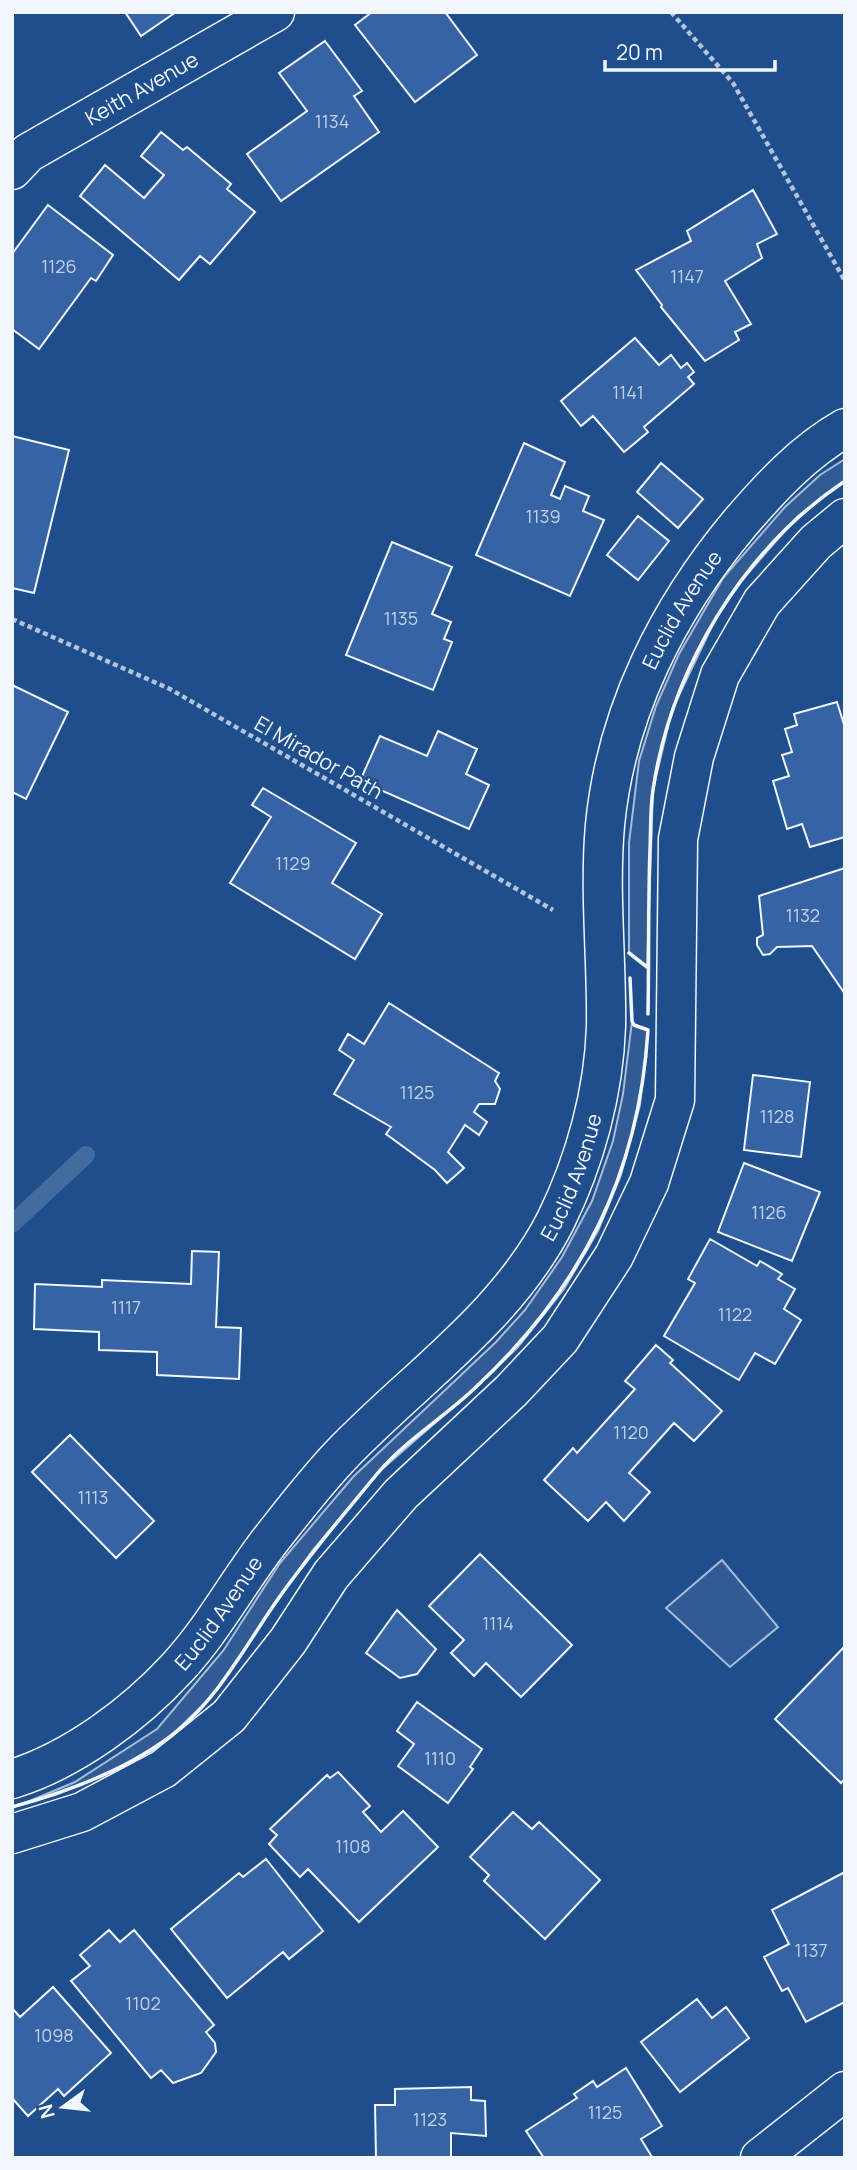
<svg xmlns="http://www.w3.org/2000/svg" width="857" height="2170" viewBox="0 0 857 2170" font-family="Manrope,sans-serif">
<rect width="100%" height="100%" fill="#1f4e8c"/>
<path fill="#305b95" stroke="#a8bbd7" stroke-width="2" d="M845 459V481L798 516 735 588 716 618 672 710 653 790 647 967 629 953V843L639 761 656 706 679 654 723 578 785 507 820 475Z
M632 1021 634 1026 648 1030 640 1105 621 1175 598 1231 564 1289 518 1347 475 1388 380 1471 312 1551 211 1697 171 1736 120 1768 55 1795 20 1805 75 1782 157 1729 223 1651 280 1563 353 1477 496 1342 525 1310 562 1257 592 1201 613 1141 623 1094Z
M722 1560 778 1627 730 1667 666 1608Z"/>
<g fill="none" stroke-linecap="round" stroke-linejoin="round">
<path stroke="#446ba0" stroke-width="18" d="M12 1224 86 1155"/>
</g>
<path fill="#3563a3" stroke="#f2f6ff" stroke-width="2" d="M125 12H176L141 36Z
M372 12H445L477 55 415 102 355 25Z
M325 41 362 91 354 96 379 132 281 201 247 154 307 111 279 73Z
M161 132 183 150 187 147 231 184 227 189 255 212 210 264 200 256 179 280 80 196 105 165 144 198 164 175 141 156Z
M753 190 777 234 757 244 762 258 725 281 751 324 735 332 739 340 705 361 661 307 662 305 636 270 691 241 687 231Z
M48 205 113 255 96 281 91 278 39 349 12 329V254Z
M635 338 659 365 671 355 681 368 687 363 694 372 688 377 694 384 644 427 648 432 624 452 593 416 581 426 561 401Z
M12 436 69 450 34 593 12 588Z
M524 443 565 462 551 495 560 499 565 486 589 496 583 511 604 520 570 596 476 555Z
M661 463 703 499 678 528 637 492Z
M638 516 669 541 638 580 607 555Z
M392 542 452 567 432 614 451 622 444 639 452 642 433 690 346 655Z
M12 685 68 712 26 799 12 792Z
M837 702 845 728V837L810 847 802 824 787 829 773 781 789 776 782 755 792 752 785 729 797 725 794 714Z
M438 731 477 749 466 774 489 785 469 829 360 781 380 736 427 756Z
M263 788 356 843 332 883 382 914 355 959 230 883 271 817 252 805Z
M845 868V994L812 946 777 947 770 954 763 955 757 945V938L763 935 759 896Z
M389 1003 499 1073 495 1081 500 1089 495 1104H479L474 1112 487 1122 479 1135 465 1125 448 1152 464 1168 447 1183 435 1170 386 1134 391 1127 334 1094 354 1060 339 1050 348 1034 364 1044Z
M753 1075 810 1082 801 1157 744 1150Z
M744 1163 820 1192 792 1261 718 1232Z
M710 1239 757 1266 760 1261 782 1274 778 1279 795 1289 784 1309 801 1320 775 1364 755 1353 739 1380 664 1336 695 1283 688 1279Z
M192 1251 219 1252 216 1327 241 1328 239 1379 157 1375V1352L99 1350V1332L34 1329 35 1284 102 1287V1280L191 1284Z
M656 1345 673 1360 670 1363 722 1411 694 1441 674 1423 629 1473 650 1492 624 1521 606 1502 588 1521 544 1480 573 1448 577 1453 635 1389 625 1381Z
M70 1435 154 1521 116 1558 32 1472Z
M480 1554 572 1645 521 1697 486 1663 474 1676 451 1653 464 1640 429 1606Z
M397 1610 436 1649 417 1674 400 1678 366 1653Z
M845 1646V1779L841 1783 775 1719Z
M417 1702 482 1749 470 1767 473 1769 448 1803 398 1766 414 1744 397 1731Z
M338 1772 370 1806 363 1812 381 1832 403 1811 438 1847 359 1922 308 1869 300 1877 269 1844 277 1835 270 1829 327 1775 330 1778Z
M513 1812 532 1829 539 1822 600 1880 545 1939 484 1881 489 1875 470 1857Z
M266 1859 323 1931 289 1959 283 1952 227 1998 171 1929 239 1873 243 1877Z
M845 1872V2002L806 2022 788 1988 782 1991 764 1957 789 1944 772 1910Z
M109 1930 120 1942 134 1930 214 2025 206 2032 215 2043 216 2052 201 2073 173 2083 161 2070 151 2078 71 1981 90 1966 80 1955Z
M53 1987 111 2053 64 2096 58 2089 28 2116 12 2098V2008L20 2017Z
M697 1999 712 2018 726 2007 749 2038 680 2092 641 2042Z
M626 2068 662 2126 641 2139 652 2157 544 2158 526 2131 577 2098 574 2094 593 2081 597 2087Z
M471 2087V2100L485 2101 486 2136 451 2133V2158H376L375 2105H395V2089Z"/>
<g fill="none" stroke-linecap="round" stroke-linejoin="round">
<defs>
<g id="street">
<path id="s1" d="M12 170 28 153 275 12"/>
<path d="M760 2158 845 2091"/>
</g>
<g id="secondary">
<path id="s2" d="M12 1779C73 1760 135 1714 178 1667 214 1628 239 1580 272 1538 294 1510 317 1480 342 1454 415 1378 507 1317 556 1220 585 1161 604 1092 606 1026 607 959 599 892 605 825 616 712 668 609 740 523 771 487 803 452 845 428"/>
<path d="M12 1834 82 1812 163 1769 229 1716 288 1641 331 1575 401 1494 511 1391 560 1339 614 1256 649 1183 675 1100 678 839 694 757 720 675 762 602 816 542 845 518"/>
</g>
</defs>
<use href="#street" stroke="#f2f6ff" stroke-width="41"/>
<use href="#secondary" stroke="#f2f6ff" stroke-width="41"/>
<path stroke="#b3c4dc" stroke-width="4.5" stroke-dasharray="5 3.5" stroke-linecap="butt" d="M671 12 733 83 845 281
M12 619 170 689 553 910"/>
<use href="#street" stroke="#1f4e8c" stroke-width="38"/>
<use href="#secondary" stroke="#1f4e8c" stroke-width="38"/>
<path stroke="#f2f6ff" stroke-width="3.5" d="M629 953 647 967
M648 1014C649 959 648 904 650 849 651 829 650 809 653 790 671 669 743 549 845 481
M12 1807C67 1792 125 1771 171 1736 218 1700 245 1646 278 1599 309 1555 343 1515 377 1474 404 1441 445 1417 476 1387 582 1288 639 1174 648 1030L634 1025 632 1021 630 978"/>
</g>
<g text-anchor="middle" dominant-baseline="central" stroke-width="5" stroke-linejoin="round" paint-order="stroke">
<g font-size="18" fill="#c3d1e8">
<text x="332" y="121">1134</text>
<text x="59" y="266">1126</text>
<text x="687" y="276">1147</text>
<text x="628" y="392">1141</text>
<text x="543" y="516">1139</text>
<text x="401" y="618">1135</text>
<text x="293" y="863">1129</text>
<text x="803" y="915">1132</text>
<text x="417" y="1092">1125</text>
<text x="777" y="1116">1128</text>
<text x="769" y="1212">1126</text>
<text x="126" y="1307">1117</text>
<text x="735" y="1314">1122</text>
<text x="631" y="1432">1120</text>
<text x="93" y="1497">1113</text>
<text x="498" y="1623">1114</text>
<text x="440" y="1758">1110</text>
<text x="353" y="1846">1108</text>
<text x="811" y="1950">1137</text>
<text x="143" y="2003">1102</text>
<text x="54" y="2035">1098</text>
<text x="605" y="2112">1125</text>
<text x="430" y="2119">1123</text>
</g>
<g font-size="21" fill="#f2f6ff" stroke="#1f4e8c">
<text stroke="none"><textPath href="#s1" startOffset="154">Keith Avenue</textPath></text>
<text stroke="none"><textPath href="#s2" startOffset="1424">Euclid Avenue</textPath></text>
<text transform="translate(319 757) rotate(30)">El Mirador Path</text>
<text stroke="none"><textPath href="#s2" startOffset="836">Euclid Avenue</textPath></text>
<text stroke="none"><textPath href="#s2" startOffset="270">Euclid Avenue</textPath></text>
</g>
</g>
<rect width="857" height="2170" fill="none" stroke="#f2f6ff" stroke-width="28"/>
<g transform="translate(63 2107) rotate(255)" stroke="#1f4e8c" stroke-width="5" paint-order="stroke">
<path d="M0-5L12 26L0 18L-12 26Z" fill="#f2f6ff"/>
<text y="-10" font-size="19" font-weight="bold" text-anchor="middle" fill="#f2f6ff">N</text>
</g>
<path d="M605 60v10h170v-10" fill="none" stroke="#f2f6ff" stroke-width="3.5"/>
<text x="616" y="60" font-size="21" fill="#f2f6ff" stroke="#1f4e8c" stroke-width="5" paint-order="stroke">20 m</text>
</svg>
